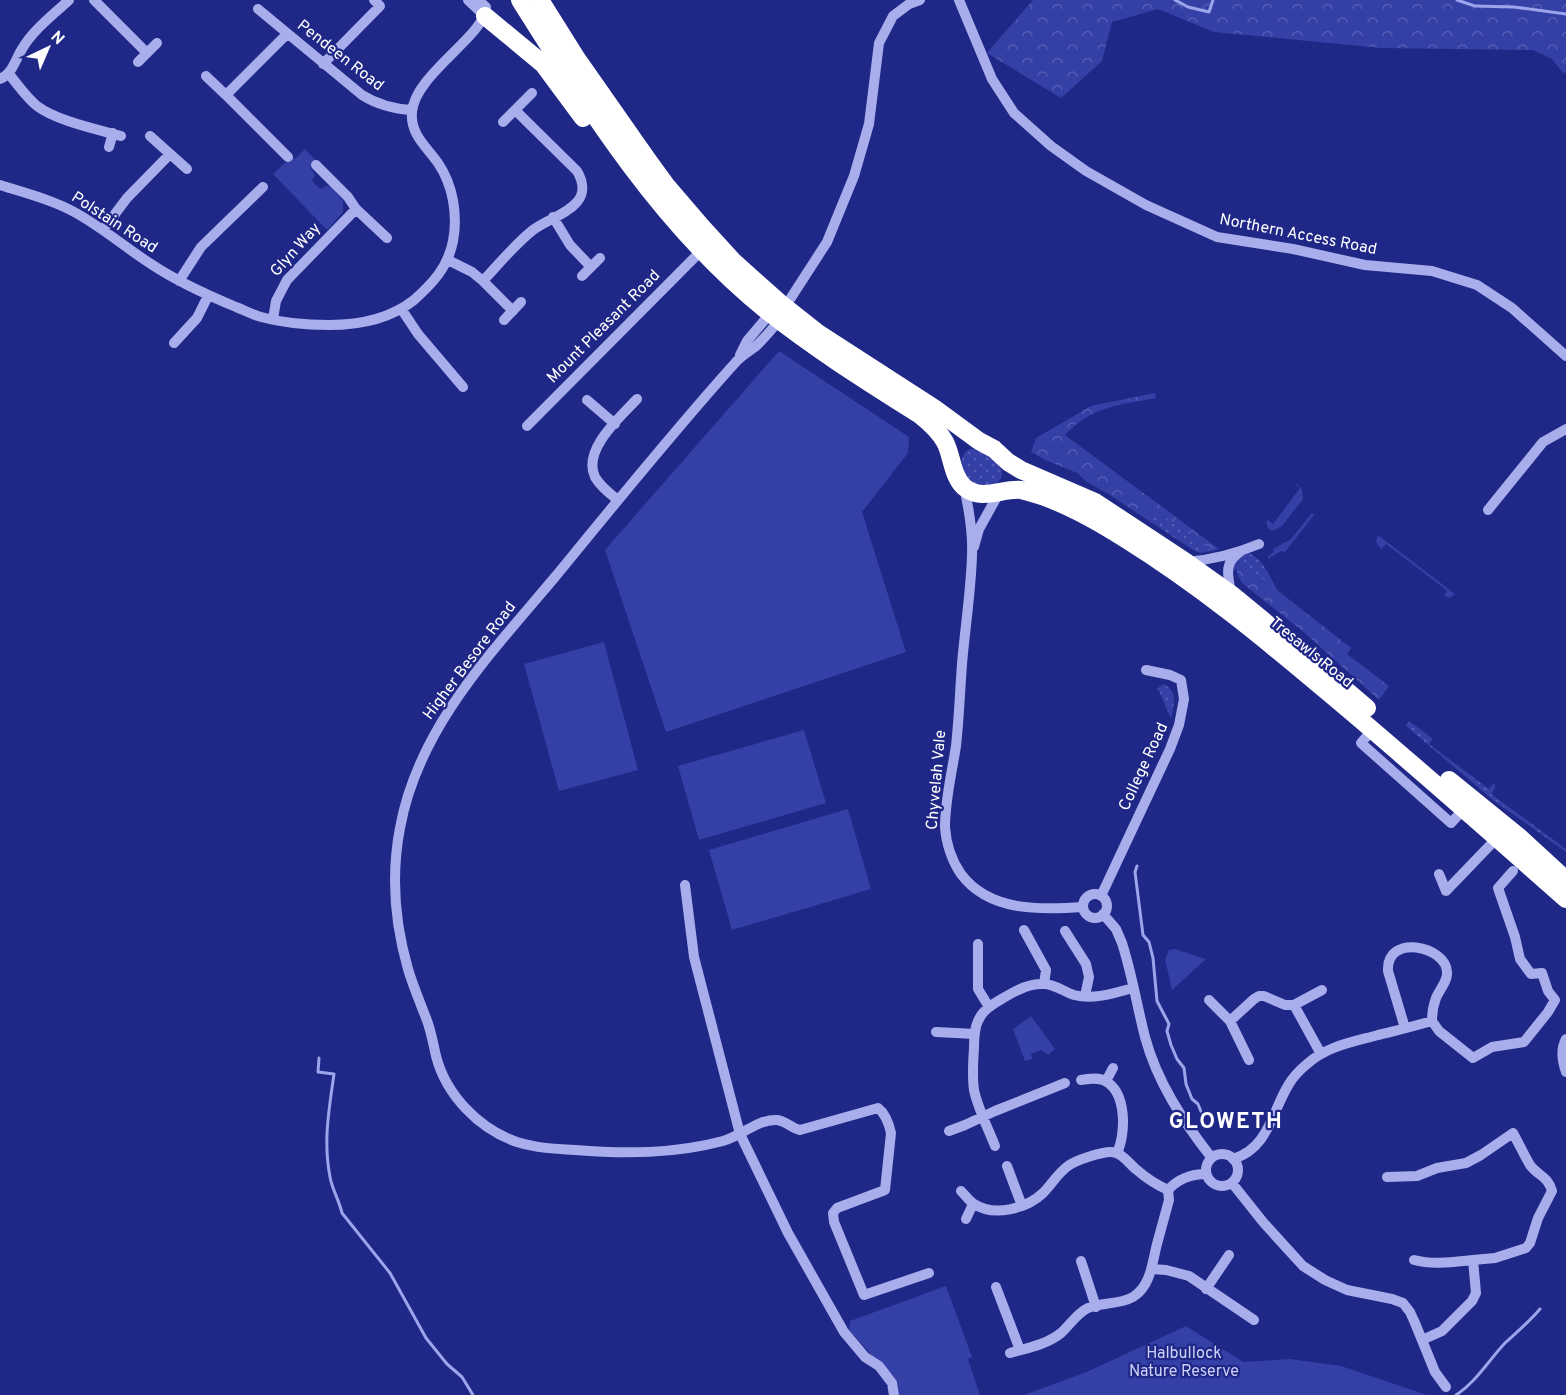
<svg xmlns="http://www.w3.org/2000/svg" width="1566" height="1395" viewBox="0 0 1566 1395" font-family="Overpass,sans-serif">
<defs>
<pattern id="grass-dots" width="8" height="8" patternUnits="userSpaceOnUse" patternTransform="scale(1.5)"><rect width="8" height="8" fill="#3540a7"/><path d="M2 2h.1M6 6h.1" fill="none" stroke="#535db4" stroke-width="1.8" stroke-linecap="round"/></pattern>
<pattern id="forest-crowns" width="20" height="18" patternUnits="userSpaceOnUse" patternTransform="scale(1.5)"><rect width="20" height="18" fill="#3540a7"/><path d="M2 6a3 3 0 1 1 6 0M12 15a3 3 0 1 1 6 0" fill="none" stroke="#535db4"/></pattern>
</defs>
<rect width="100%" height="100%" fill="#1f2787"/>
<path fill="url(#grass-dots)" d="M970 449C982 448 1013 469 998 482 995 484 992 484 989 485 984 485 978 485 974 484 961 477 956 456 970 449Z
M1137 513 1166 518 1212 551 1200 553 1193 550Z
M1249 553C1264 559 1271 580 1279 593L1239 561 1235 571 1231 568 1237 557Z
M1164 684C1178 692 1174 705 1171 719L1159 691 1156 689Z
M1409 721 1433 739 1429 744 1489 789 1494 783 1495 784V788L1491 794 1566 849V852L1493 800 1406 726Z"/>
<path fill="url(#forest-crowns)" d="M1033 0H1566V72L1563 73 1552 59 1533 50 1381 48 1214 32 1158 9 1112 22 1102 61 1061 98 987 53Z
M1155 393 1156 398C1119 405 1092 406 1065 435L1219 549 1212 551 1166 518 1137 513 1110 495 1087 482 1077 473 1045 460 1031 452 1036 438 1091 406Z
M1240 561 1351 648 1347 654 1389 686 1379 700 1306 634 1242 583C1237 575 1234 569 1240 561Z"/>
<path fill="#3540a7" d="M305 149 316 161 310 167 315 175 312 181 320 189 326 186 331 187 343 201V212L327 230 273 174 292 156 295 159Z
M779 351 909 437 908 453 862 512 906 652 666 732 605 550Z
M1295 484H1297L1302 489 1303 499 1282 526 1272 531 1268 528 1266 522 1268 520 1273 524 1300 488Z
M1312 513 1314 515 1285 552 1281 551 1268 559V556L1274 552 1273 549 1291 539Z
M1378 535 1455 594 1450 598 1444 596 1447 591 1445 589 1386 544 1381 549 1376 542Z
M604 642 638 770 559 791 524 664Z
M804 730 826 803 699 840 678 766Z
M848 809 871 889 732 930 709 850Z
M1175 949 1206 959 1172 990 1165 959 1169 950Z
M1031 1016 1055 1049 1048 1055 1041 1050 1031 1054 1032 1059 1025 1061 1013 1029Z
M946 1286 972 1357 968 1359 980 1395H899L897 1383 849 1330 850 1321Z
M1186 1326 1243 1362 1290 1359 1341 1366 1427 1395H1024L1089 1371Z"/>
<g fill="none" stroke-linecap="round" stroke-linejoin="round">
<path stroke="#9ca4ec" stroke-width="3" d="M1175 0 1188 7 1209 12 1213 0
M1457 0 1475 6 1514 7 1566 14
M1137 866 1135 872 1143 935 1149 942 1153 958 1157 1001 1169 1024 1167 1031 1171 1045 1177 1059 1184 1068 1186 1084 1192 1099 1198 1104 1202 1114
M319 1058 318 1072 334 1074C329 1110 323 1141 330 1177 332 1189 339 1200 342 1213L390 1273 426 1338 447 1364 462 1377 473 1395
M1456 1395C1476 1382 1489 1360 1505 1343 1517 1332 1529 1322 1540 1309"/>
<path stroke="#a8aeeb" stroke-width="10" d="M94 0 147 53
M468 0 485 16
M959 0 992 79 1014 113 1051 146 1086 171 1146 205 1217 237 1293 249 1365 265 1432 271 1477 285 1512 308 1566 356
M258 9 362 95C378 105 393 109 412 110
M287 34 226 95 288 157
M138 62 157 43
M323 64 380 6 374 0
M9 74C18 85 26 97 37 106 57 121 96 129 121 136
M206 76 226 95
M0 79C13 73 15 60 22 49 33 30 53 15 69 0
M503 122 532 93
M150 136 187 169
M109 147 113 133
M316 165 348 197 356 209 387 238
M0 185C25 193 53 200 76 213 103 228 126 248 151 264 178 282 207 295 236 307 244 310 253 315 261 317 283 323 307 325 329 325 359 325 390 319 414 300 433 283 448 267 453 241 458 215 453 185 438 163 426 146 410 134 412 112 415 74 486 35 486 7L478 0
M553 217 570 245 591 267
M103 230 127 198 170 154
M448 260 472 272 483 281C499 264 514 245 533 230 546 220 566 215 577 202 585 193 583 181 577 171L515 110
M582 276 600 258
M179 281 201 247 263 187
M483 281 513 311
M785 307 827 242 854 176 869 124 879 43 893 16 909 4 920 0
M402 310 418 334 463 387
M781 318C773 328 765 338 755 347 748 352 741 356 735 363 673 432 614 505 555 577 492 652 418 728 400 828 391 875 395 924 408 969 413 986 420 1002 426 1018 431 1030 433 1043 436 1056 446 1095 479 1129 517 1142 536 1148 555 1149 575 1150 625 1154 674 1154 723 1141 742 1136 757 1119 777 1120 786 1121 791 1128 800 1130L878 1108C886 1114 889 1124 891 1133L885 1190 837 1208 833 1213 834 1222 864 1295 929 1273
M273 319 276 301 287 280 356 209
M504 320 521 302
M174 343 197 318 208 296
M740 355 747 341 773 310
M587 400 615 424
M527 426 702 250
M964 487C969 509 973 532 972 555 971 591 965 628 962 664 960 691 959 719 956 746 952 772 945 800 945 827 946 843 952 861 961 874 989 912 1041 910 1083 907
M618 500C610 494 600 486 595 477 582 450 620 417 637 399
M1488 510 1543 442 1566 429
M974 547 979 529 999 493
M1186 562C1211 560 1235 554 1259 544
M1231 593C1228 575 1223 563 1241 551
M1373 729 1361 743 1451 823 1464 809
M1439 874 1446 891 1497 838
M685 885 694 957 740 1134 788 1233 844 1332 865 1357 879 1366 892 1383 894 1395
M1083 906a12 12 0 1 1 24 0a12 12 0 1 1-24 0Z
M1101 896 1170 749 1179 725 1184 699 1181 680 1170 675 1146 670
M1103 914 1116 929 1122 943C1132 974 1137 1006 1145 1037 1157 1082 1183 1121 1211 1157
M1024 930 1046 970 1044 984
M1065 931 1086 964 1089 977 1085 996
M978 944V989L989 1007
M1209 1000 1230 1021
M1405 1028 1388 971C1386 933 1446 946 1447 972 1448 981 1439 990 1436 998 1433 1006 1432 1013 1432 1021
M936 1032 975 1034
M1566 1039C1560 1050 1562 1061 1566 1072
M1321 1054 1294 1005 1322 990
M1249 1060 1230 1021 1254 999 1259 996H1264L1285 1005H1294
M1081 1080C1089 1079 1098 1077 1105 1081 1127 1092 1126 1134 1117 1153
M1106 1081 1113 1068
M949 1131 965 1125 995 1111 1065 1083
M995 1146C988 1128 978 1109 974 1090 972 1076 973 1062 974 1048 974 1039 974 1029 978 1021 983 1009 995 1003 1005 997 1017 990 1030 983 1044 984 1055 984 1064 992 1074 995 1094 1000 1114 993 1133 988
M1206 1170a16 16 0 1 1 32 0a16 16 0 1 1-32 0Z
M1233 1159C1269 1148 1272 1111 1289 1084 1293 1077 1301 1069 1307 1064 1327 1046 1353 1042 1378 1035 1396 1031 1414 1026 1432 1021L1439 1031 1473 1058 1492 1047 1524 1042 1548 1012 1555 1000 1548 991 1542 973 1531 974 1520 959 1515 937 1498 888 1513 871
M1007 1166 1022 1206
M1387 1177 1417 1176 1437 1168 1466 1163 1481 1155 1513 1133C1519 1144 1524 1155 1530 1165 1538 1176 1548 1176 1552 1191L1538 1218 1530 1243 1526 1248 1495 1258 1473 1260 1476 1293 1472 1301 1442 1331 1422 1340
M1232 1183 1263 1222 1303 1266 1325 1280 1347 1290 1392 1299 1403 1303 1410 1312 1415 1323 1435 1372 1446 1387
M961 1191C965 1195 969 1201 974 1204 994 1217 1026 1209 1043 1193 1051 1185 1058 1173 1068 1166 1076 1160 1101 1152 1111 1152 1122 1152 1129 1164 1137 1170 1146 1178 1157 1185 1168 1190
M966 1219 973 1204
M1414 1260C1433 1265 1453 1262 1473 1260
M1081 1261 1096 1307
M1152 1269 1166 1270 1189 1276 1254 1320
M996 1287 1020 1350
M1206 1289 1229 1255
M1010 1353C1027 1348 1046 1345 1061 1333 1070 1325 1077 1313 1088 1308 1102 1302 1119 1305 1133 1297 1151 1286 1152 1263 1157 1244 1161 1229 1165 1215 1169 1200L1168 1190C1179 1178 1191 1174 1206 1174"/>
<path stroke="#fff" stroke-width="18" d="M520 0C590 111 662 226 766 310 815 349 868 382 920 415 930 423 939 431 945 442 952 455 952 476 964 487 982 502 1002 488 1021 490 1027 491 1033 494 1039 495 1071 506 1099 522 1127 540 1199 585 1265 639 1330 694 1410 761 1488 830 1566 899
M540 0 577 59 647 159 666 185 702 227 734 262 780 303 818 333 934 408 979 441 994 449 1008 462 1021 470 1095 502 1186 562 1231 594 1299 650 1367 708
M485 16 543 64 583 118
M1449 780 1518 836 1566 880"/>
</g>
<g text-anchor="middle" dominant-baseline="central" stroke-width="4.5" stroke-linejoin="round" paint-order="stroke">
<g font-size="16" fill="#fff" stroke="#1f2787">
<text transform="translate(340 56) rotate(38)">Pendeen Road</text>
<text transform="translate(114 223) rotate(33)">Polstain Road</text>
<text transform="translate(1298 235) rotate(11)">Northern Access Road</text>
<text transform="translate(296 250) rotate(-48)">Glyn Way</text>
<text transform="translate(604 327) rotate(-45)">Mount Pleasant Road</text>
<text transform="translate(1311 653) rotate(39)">Tresawls Road</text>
<text transform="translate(470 661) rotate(-53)">Higher Besore Road</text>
<text transform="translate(1144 767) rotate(-65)">College Road</text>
<text transform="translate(937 780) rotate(-85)">Chyvelah Vale</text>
</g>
<g font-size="16" fill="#cdd1f8" stroke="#1f2787">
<text x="1184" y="1354">Halbullock<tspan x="1184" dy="18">Nature Reserve</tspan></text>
</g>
<g font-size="22" font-weight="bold" letter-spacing="1.5" fill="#fff" stroke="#1f2787">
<text x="1226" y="1122">GLOWETH</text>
</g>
</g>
<g transform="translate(48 48) rotate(44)" stroke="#1f2787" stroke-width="4.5" paint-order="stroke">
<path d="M0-4.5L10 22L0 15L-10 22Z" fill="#ffffff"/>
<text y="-9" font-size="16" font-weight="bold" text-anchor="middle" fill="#ffffff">N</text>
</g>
</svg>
